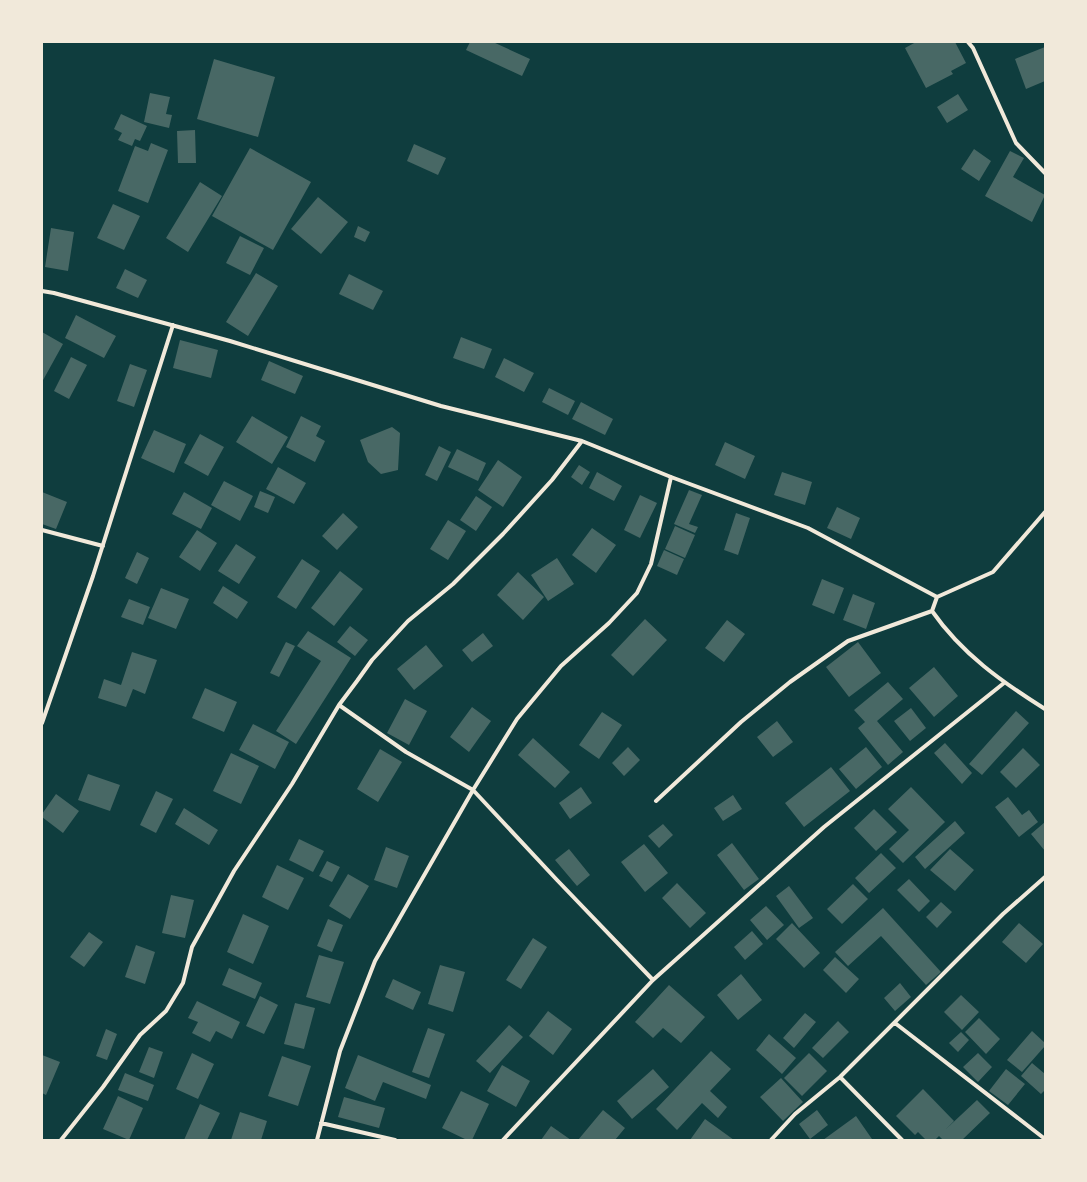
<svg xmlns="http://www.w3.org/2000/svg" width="1087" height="1182" viewBox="0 0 1087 1182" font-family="'Exo 2',sans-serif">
<rect width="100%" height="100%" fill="#0f3d3e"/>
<path fill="#486865" d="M470 42H493L530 59 522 76 466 50Z
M916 42H955L966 63 951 71 953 74 926 88 905 48Z
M1045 47V81L1026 89 1015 59Z
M214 59 275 77 258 137 197 119Z
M150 93 170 97 166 114 172 115 169 128 144 122Z
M958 94 968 110 947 123 937 107Z
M121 114 147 126 140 141 135 139 132 146 118 140 122 133 114 129Z
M195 130 196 163H178L177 131Z
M151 143 168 150 148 203 118 191 135 146 148 151Z
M414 144 446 158 438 175 407 161Z
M250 148 311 182 273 250 212 216Z
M974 149 991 161 979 181 961 169Z
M1010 151 1024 158 1013 177 1045 195 1032 222 985 196Z
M200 182 222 196 188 252 166 238Z
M318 197 348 222 321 254 291 229Z
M113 204 140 216 124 250 97 238Z
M358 226 370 232 365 242 354 237Z
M51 228 74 232 68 271 45 267Z
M240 236 264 248 250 275 226 263Z
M125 269 147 280 138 298 116 288Z
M256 273 278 286 248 336 226 322Z
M349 274 383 291 373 310 339 294Z
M76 315 116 336 104 358 65 338Z
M42 332 63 344 42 382Z
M461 337 492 349 484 369 453 358Z
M180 340 218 350 211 378 173 368Z
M71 357 87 365 69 399 54 391Z
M504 358 534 373 524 392 495 377Z
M269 361 303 376 295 394 261 380Z
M130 364 147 370 134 407 117 401Z
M549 388 575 401 568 415 542 402Z
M581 402 613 419 605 435 572 419Z
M252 416 288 437 272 464 236 442Z
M301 416 321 426 316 436 325 441 315 462 286 447Z
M392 427 400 433 398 470 381 474 368 462 360 440Z
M154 430 186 444 174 473 141 458Z
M200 434 224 447 208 476 184 463Z
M725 442 755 456 745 479 715 465Z
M439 446 451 452 437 481 425 475Z
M457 449 486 463 478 481 448 467Z
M498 460 522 477 503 507 478 490Z
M579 465 590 472 582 485 571 477Z
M278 467 306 483 294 504 266 489Z
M597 472 622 486 614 501 589 488Z
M782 472 812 482 805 505 774 495Z
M224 481 253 496 240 521 211 505Z
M689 490 702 495 689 524 698 527 695 533 674 524Z
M260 491 275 497 268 513 254 507Z
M42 492 67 502 56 529 42 524Z
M184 492 212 508 201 529 172 514Z
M640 495 657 503 640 538 624 530Z
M476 496 492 507 476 531 460 520Z
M837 507 860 518 851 539 827 528Z
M343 513 358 527 337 550 322 536Z
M736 513 750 518 738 555 724 550Z
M448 520 466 531 448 560 430 549Z
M675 526 695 535 685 558 665 549Z
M592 528 616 545 596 573 572 555Z
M197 530 217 543 200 571 179 557Z
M236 544 256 557 239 584 218 571Z
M664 550 684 559 677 575 657 566Z
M137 552 149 558 137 584 125 578Z
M557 558 574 584 548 601 531 575Z
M302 559 320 571 296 609 277 597Z
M340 571 363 589 334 626 311 608Z
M518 572 544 597 523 620 497 595Z
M822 579 844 588 834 614 812 605Z
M223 586 248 602 237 619 213 603Z
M161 588 189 599 176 629 148 618Z
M853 594 875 603 866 629 843 620Z
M129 599 150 607 143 625 121 617Z
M645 619 667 640 633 676 611 655Z
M727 620 745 634 724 662 705 648Z
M350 626 368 640 355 656 337 642Z
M308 631 351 658 296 744 276 731 321 661 297 646Z
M483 633 493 646 472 662 462 650Z
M286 642 295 646 279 677 270 673Z
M858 642 881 673 849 697 826 667Z
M426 645 443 666 414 690 397 669Z
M132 652 157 660 145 694 133 689 126 707 98 698 104 679 121 685Z
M934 667 958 696 934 717 909 688Z
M888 682 903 699 877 721 903 752 888 765 858 728 865 722 854 710Z
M205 688 237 702 224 732 192 718Z
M405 699 427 711 409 745 387 733Z
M472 707 491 721 469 752 450 737Z
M911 708 926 728 910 741 894 721Z
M1016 711 1029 723 982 775 969 764Z
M602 712 622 725 599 759 579 745Z
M777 721 793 742 773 757 757 737Z
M253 724 289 742 275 769 239 750Z
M533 738 570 772 555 788 518 755Z
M945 743 972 773 962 784 934 753Z
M628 747 640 760 624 776 612 763Z
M866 747 882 767 856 789 839 769Z
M1023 748 1040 765 1016 788 1000 772Z
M380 749 402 762 378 802 357 789Z
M231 753 259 766 241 804 213 791Z
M831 767 850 791 804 827 785 803Z
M88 774 120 785 110 811 78 800Z
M581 787 592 803 570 819 559 803Z
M911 787 945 822 903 863 889 849 909 830 888 809Z
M156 791 173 799 156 833 140 825Z
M56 794 79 811 63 833 42 817V814Z
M733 795 742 809 723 821 714 808Z
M1008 797 1022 815 1029 810 1038 822 1019 837 995 807Z
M184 808 218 830 209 845 175 824Z
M874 809 897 832 876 851 854 828Z
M955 821 965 833 925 869 915 857Z
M1045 822V851L1031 834Z
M663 824 673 835 659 848 648 836Z
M299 839 324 851 313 872 289 860Z
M732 843 759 879 744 890 717 855Z
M644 844 668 873 645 892 621 862Z
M386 847 409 856 397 888 374 880Z
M569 849 590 875 577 886 555 860Z
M950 849 974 870 955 891 930 870Z
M881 853 896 868 869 893 855 878Z
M327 861 340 867 332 882 319 876Z
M277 865 304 878 288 910 262 897Z
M348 874 369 886 350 919 329 906Z
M909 879 930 901 919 912 897 890Z
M677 883 706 913 690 928 662 898Z
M853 884 868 899 842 924 827 909Z
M789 886 813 918 799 928 776 896Z
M171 895 194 900 185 938 162 933Z
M941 902 952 912 937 928 926 917Z
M766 906 784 925 767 940 750 920Z
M883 908 941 972 926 985 881 936 848 966 835 952Z
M243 914 269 926 253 964 227 952Z
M328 919 343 925 332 952 317 946Z
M792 923 820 953 804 968 776 939Z
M1019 923 1043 944 1026 963 1002 942Z
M752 931 763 944 745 960 734 947Z
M89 932 103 942 84 967 70 957Z
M533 938 547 947 521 989 506 980Z
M136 945 155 952 145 984 125 977Z
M319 955 344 962 330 1004 306 997Z
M835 957 859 979 846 993 823 970Z
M440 965 465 972 453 1012 428 1004Z
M229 968 262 983 255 999 222 985Z
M741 974 762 1000 738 1020 717 995Z
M393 979 421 992 413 1010 385 997Z
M900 983 911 997 895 1011 884 998Z
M669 985 705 1017 681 1043 663 1028 653 1038 635 1022Z
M961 995 979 1012 962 1030 944 1012Z
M260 996 278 1005 264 1034 246 1026Z
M197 1001 240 1022 232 1039 216 1031 210 1042 192 1033 198 1022 188 1018Z
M295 1003 315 1008 304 1049 284 1044Z
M548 1011 572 1029 553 1055 529 1036Z
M805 1013 816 1022 794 1048 783 1038Z
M979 1018 1000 1039 986 1054 965 1032Z
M838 1021 849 1032 823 1058 812 1048Z
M509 1025 523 1037 490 1073 476 1061Z
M428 1028 445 1034 429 1078 412 1072Z
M106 1029 117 1034 107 1060 96 1056Z
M1032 1031 1045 1043V1046L1022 1072 1007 1060Z
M961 1032 969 1040 958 1052 949 1043Z
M769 1034 796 1058 782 1074 756 1050Z
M149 1047 163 1052 154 1078 139 1072Z
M711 1051 731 1069 710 1091 727 1107 718 1118 702 1103 677 1130 656 1109Z
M192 1053 214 1064 198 1099 176 1089Z
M809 1053 827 1071 802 1096 784 1078Z
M978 1053 992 1067 978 1082 963 1067Z
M42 1055 60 1062 46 1095 42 1093Z
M358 1055 431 1085 426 1099 383 1082 375 1101 345 1088Z
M282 1056 311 1066 298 1106 268 1096Z
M1032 1063 1045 1074V1090L1041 1094 1021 1076Z
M502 1065 530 1081 516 1107 487 1091Z
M653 1069 669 1087 632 1119 617 1101Z
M1006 1069 1025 1084 1008 1105 989 1091Z
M125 1073 154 1085 148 1101 118 1090Z
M781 1078 803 1102 783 1121 760 1097Z
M923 1089 954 1121 945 1130 977 1100 990 1113 962 1140H943L939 1136 935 1140H926L918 1132 915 1135 896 1116Z
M461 1091 489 1104 472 1140H467L442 1128Z
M118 1096 143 1108 129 1140 103 1129Z
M344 1097 385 1108 379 1128 338 1117Z
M200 1104 220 1113 207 1140H184Z
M603 1110 625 1128 615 1140H578Z
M817 1110 828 1125 810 1139 799 1124Z
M240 1112 267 1121 261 1140H231Z
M856 1116 872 1139 871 1140H823Z
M705 1119 734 1140H690Z
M551 1126 571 1140H541Z"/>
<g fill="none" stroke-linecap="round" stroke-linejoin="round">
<path stroke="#f1e9da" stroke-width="4" d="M968 42 973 48 1016 143 1045 173
M42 291 54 293 230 341 441 406 582 441 671 477 808 528 937 597
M1045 512 993 572 937 597 932 611C962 654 1002 682 1045 709
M42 530 103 546
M339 705 406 752 473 790 557 880 653 980
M42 723 93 576 173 325
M656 801 741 722 790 682 848 641 932 611
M895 1023 1045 1139
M840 1077 902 1140
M321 1123 395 1140
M61 1140 103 1087 140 1035 166 1011 183 983 192 947 234 871 292 784 339 705 357 681 372 660 408 621 453 584 503 534 552 480 582 441
M317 1140 340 1051 375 961 473 790 517 719 561 666 609 623 637 593 651 564 671 477
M503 1140 653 980 824 827 1004 683
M771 1140 795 1114 840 1077 1003 914 1045 877"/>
</g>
<rect width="1087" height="1182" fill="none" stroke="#f1e9da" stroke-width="86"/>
</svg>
